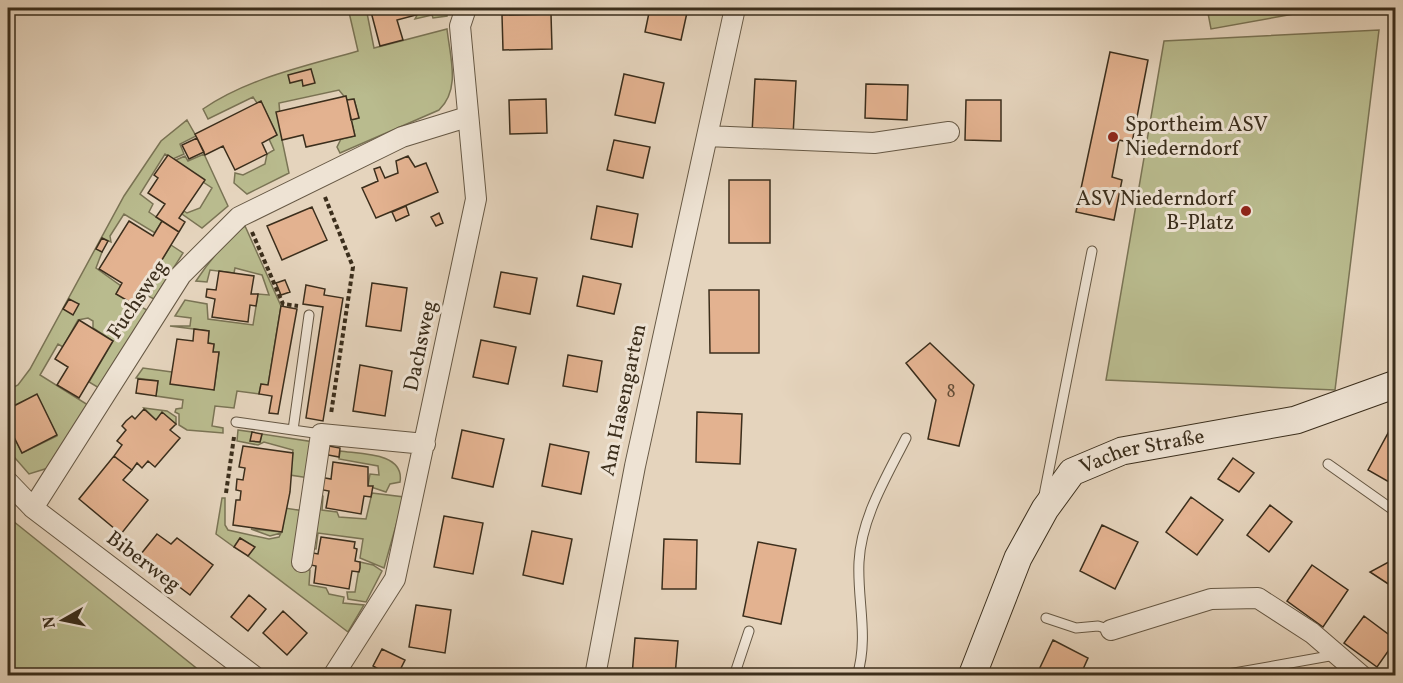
<svg xmlns="http://www.w3.org/2000/svg" width="1403" height="683" viewBox="0 0 1403 683" font-family="Vollkorn,serif">
<rect width="100%" height="100%" fill="#e5d4bd"/>
<filter id="stains"><feTurbulence type="fractalNoise" baseFrequency=".00333" numOctaves="4"/><feColorMatrix values="0 0 0 0 .2 0 0 0 0 .09 0 0 0 0 .02 0 0 0 .5 -.17"/></filter>
<radialGradient id="worn" r=".72"><stop offset=".6" stop-color="#630" stop-opacity="0"/><stop offset="1" stop-color="#630" stop-opacity=".3"/></radialGradient>
<path fill="#b9bb8e" stroke="#7a7455" stroke-width="1.5" d="M348 8H366L374 48 447 29C450 57 461 89 439 110L340 153 337 147 341 139 355 136 351 120 359 118 354 99 347 100 339 90 279 103 282 140 289 173 247 194 234 183 235 173 243 175 265 164 267 154 274 150 269 139 277 135 261 102 257 103 253 97 208 119 203 109C248 78 306 66 358 51Z
M421 8H447V16L433 18 432 15 415 19Z
M1207 8H1327L1211 29Z
M1379 30 1335 390 1106 380 1164 41Z
M187 120 196 136 180 144 184 154 173 159 165 154 140 194 153 204 149 212 162 221 155 233 124 214 110 236 111 242 102 238 96 248 102 252 96 268 121 286 116 294 147 310 99 388 89 382 113 341 93 328V321L88 318 78 320 63 347 58 344 40 375 88 405 48 468 29 474 8 450V435L12 433 22 453 57 436 37 395 11 407 8 390 18 385 30 369 124 196 161 141Z
M204 154 228 206 202 228 182 214 184 211 187 213 200 208 212 188 203 182 204 179 176 160 185 156 188 161Z
M245 226 281 306 268 385 261 384 259 394 237 391 234 408 215 406 212 426 223 428V433L187 430 179 425V414L175 412 176 409 182 408 183 400 156 396 158 381 136 378 143 368 172 372 214 390 219 353 213 352 214 344 208 343 209 331 170 326H190L191 318 175 316 185 300 207 304 208 319 253 325 258 294 269 295 262 275 235 268 234 273 210 270 207 282 196 281C210 260 225 241 245 226Z
M171 245 183 253 154 299 148 296 158 280 155 271Z
M144 408 167 411 176 417V424L162 413 156 420Z
M238 430 252 432 251 441 260 442 262 434 314 442 309 478 290 475 293 450 264 442 258 445 237 441Z
M340 451C359 454 405 452 400 482L390 484 386 492 368 486 370 474 379 475 378 466 339 459Z
M372 493 404 497 384 568 360 558 363 539 318 533 316 549 306 548 314 494 323 496 322 510 337 512 339 517 366 519Z
M222 498H225V525L228 530 269 539 279 537 281 533 270 536 251 529 282 532 285 508 304 511 296 567 310 570 309 585 326 588 329 594 344 597 343 603 364 605 348 632 248 556 254 547 240 538 234 547 216 534Z
M8 517 205 675H8Z
M360 562 373 565 382 571 366 602 348 599 347 592H355Z"/>
<path fill="#e3b290" stroke="#3b2e1c" stroke-width="1.5" d="M370 8H414L416 15 397 20 403 40 380 46Z
M650 8H688L681 40 645 32Z
M809 8H848V11L809 9Z
M551 14 552 49 503 50 502 15Z
M1110 52 1148 60 1132 143 1119 140 1112 177 1122 180 1114 220 1076 212Z
M311 69 315 83 303 86 302 80 290 83 288 75Z
M624 74 664 83 655 123 615 115Z
M755 79 796 81 793 136 752 133Z
M866 84 908 85 907 120 865 118Z
M346 96 355 136 306 147 303 135 282 140 276 112Z
M354 99 359 118 351 120 347 100Z
M546 99 547 133 510 134 509 100Z
M966 100H1001V141L965 140Z
M261 101 277 135 262 143 267 154 235 170 223 146 205 155 195 134Z
M197 138 204 152 189 159 182 145Z
M614 140 650 147 643 178 607 170Z
M168 155 205 180 179 218 185 222 179 232 156 217 165 204 148 193 158 178 154 175Z
M408 156 415 167 426 163 438 192 376 218 362 188 378 181 374 169 380 167 385 178 398 173 396 161Z
M729 180H770V243H729Z
M406 206 409 215 396 221 392 212Z
M597 206 638 214 632 247 591 239Z
M312 207 327 240 282 260 267 226Z
M439 213 443 223 436 226 431 217Z
M129 221 153 236 162 221 179 232 144 289 148 292 138 307 116 294 122 283 99 269Z
M102 238 108 241 102 252 96 249Z
M219 271 254 276 251 294H258L256 306 250 305 248 322 212 317 215 299 206 297 207 289 216 290Z
M501 272 537 278 530 314 494 307Z
M583 276 621 284 614 314 577 306Z
M285 280 290 292 281 295 276 283Z
M372 283 407 288 401 331 366 326Z
M306 285 325 289 324 295 343 298 323 421 306 418 323 307 303 304Z
M709 290H759V353H710Z
M69 299 79 304 73 315 63 309Z
M281 306 297 309 278 414 269 413 272 396 259 394 261 384 268 385Z
M79 320 113 341 79 398 57 385 68 367 55 359Z
M194 329 209 331 208 343 214 344 213 352H219L214 390 170 384 177 339 193 341Z
M481 340 516 347 508 384 473 377Z
M930 343 974 385 959 446 928 439 936 400 906 363Z
M568 355 602 361 597 392 563 386Z
M360 365 392 371 385 416 353 411Z
M138 379 158 381 156 396 136 393Z
M37 394 57 435 22 453 8 425V409Z
M144 409 156 420 162 412 176 424 170 430 180 438 155 467 148 461 142 468 137 463 132 470 114 456 122 445 117 441 126 430 122 426 126 421 132 416 135 419Z
M697 412 742 414 740 464 696 462Z
M1393 424 1396 425V486L1368 470Z
M462 430 504 439 493 487 452 478Z
M252 432 262 434 260 442 250 441Z
M550 444 589 452 581 494 542 486Z
M243 446 293 453 290 492 282 532 233 525 236 500H240L241 491 236 490 237 479 243 480 245 468 239 467Z
M329 446 340 448 339 457 328 455Z
M114 456 132 470 123 480 148 500 121 534 79 499Z
M1233 458 1254 473 1239 492 1218 479Z
M333 462 368 467V486H373L371 497 364 496 361 514 326 508 329 491 318 489 320 477 331 479Z
M1191 497 1223 520 1197 555 1166 532Z
M1270 505 1292 522 1269 552 1247 535Z
M444 516 483 523 473 574 434 567Z
M1102 525 1138 542 1115 589 1080 571Z
M532 531 572 539 563 584 523 575Z
M157 534 171 544 177 538 213 565 190 595 165 576 163 579 158 577 153 573 155 565 141 554Z
M321 537 355 542 354 548 357 549 355 561 360 562V568L359 572 352 571 349 589 314 583 316 566 306 564 307 552 318 554Z
M240 538 255 547 248 556 234 547Z
M664 539 697 540 696 589H662Z
M758 542 796 549 781 624 743 616Z
M1396 558V589L1370 572Z
M1312 565 1348 590 1323 627 1287 601Z
M249 595 266 609 248 631 231 617Z
M416 605 451 610 445 653 409 647Z
M283 611 307 633 287 655 263 633Z
M1364 616 1396 640 1377 667 1344 643Z
M635 638 678 641 675 676H632Z
M1053 640 1088 658 1080 676H1036Z
M382 649 405 660 397 676H390L373 666Z
M1155 669 1158 676H1139Z"/>
<g fill="none" stroke-linecap="round" stroke-linejoin="round">
<defs>
<path id="lane" d="M236 422 321 434
M293 430 309 315
M1328 464 1396 512
M1044 495 1092 251
M1046 618 1076 628 1098 626 1111 630
M734 676 749 631
M857 676C869 637 857 600 859 562 861 518 887 476 906 438
M1217 676 1335 655"/>
<path id="street" d="M707 136 874 143 949 132
M8 482 33 508 254 676
M33 508 181 275 239 217 402 137 467 117
M302 562 321 434 425 444
M1111 630 1211 599 1258 598 1312 633 1362 676
M333 676 395 579 476 199 460 26 466 8
M595 676 635 466 735 8"/>
<g id="secondary">
<path id="s1" d="M972 676 1018 558 1045 509 1072 472 1122 451 1296 420 1396 384"/>
</g>
</defs>
<use href="#lane" stroke="#665844" stroke-width="11"/>
<use href="#street" stroke="#665844" stroke-width="22"/>
<use href="#secondary" stroke="#3b2e1c" stroke-width="29"/>
<path stroke="#3b2e1c" stroke-width="4" stroke-dasharray="4.5 3" stroke-linecap="butt" d="M325 197 353 267 331 414
M252 232 283 304 298 306
M226 493 234 437"/>
<use href="#lane" stroke="#eee3d4" stroke-width="9"/>
<use href="#street" stroke="#eee3d4" stroke-width="20"/>
<use href="#secondary" stroke="#eee3d4" stroke-width="27"/>
</g>
<g fill="#8f2418" stroke="#eee3d4" stroke-width="2">
<circle cx="1113" cy="137" r="6"/>
<circle cx="1246" cy="211" r="6"/>
</g>
<g text-anchor="middle" dominant-baseline="central" stroke-width="6" stroke-linejoin="round" paint-order="stroke">
<g font-size="18" fill="#654f39">
<text x="951" y="392">8</text>
</g>
<g font-size="21" fill="#3b2e1c" stroke="#eee3d4" text-anchor="start">
<text x="1125" y="125">Sportheim ASV<tspan x="1125" dy="24">Niederndorf</tspan></text>
<text x="1234" y="199" text-anchor="end">ASV Niederndorf<tspan x="1234" dy="24">B-Platz</tspan></text>
</g>
<g font-size="21" fill="#3b2e1c" stroke="#eee3d4">
<text transform="translate(138 300) rotate(-56)">Fuchsweg</text>
<text transform="translate(421 346) rotate(-78)">Dachsweg</text>
<text transform="translate(624 400) rotate(-78)">Am Hasengarten</text>
<text stroke="none"><textPath href="#s1" startOffset="302">Vacher Straße</textPath></text>
<text transform="translate(143 562) rotate(37)">Biberweg</text>
</g>
</g>
<rect width="1403" height="683" fill="none" stroke="#e5d4bd" stroke-width="30"/>
<rect x="9" y="9" width="1385" height="665" fill="none" stroke="#3b2e1c" stroke-width="3"/>
<rect x="15" y="15" width="1373" height="653" fill="none" stroke="#3b2e1c" stroke-width="1.5"/>
<g transform="translate(63 620) rotate(261)" stroke="#eee3d4" stroke-width="4.5" paint-order="stroke">
<path d="M0-4.5L10 22L0 15L-10 22Z" fill="#3b2e1c"/>
<text y="-9" font-size="16" font-weight="bold" text-anchor="middle" fill="#3b2e1c">N</text>
</g>
<rect width="100%" height="100%" filter="url(#stains)"/>
<rect width="100%" height="100%" fill="url(#worn)"/>
</svg>
